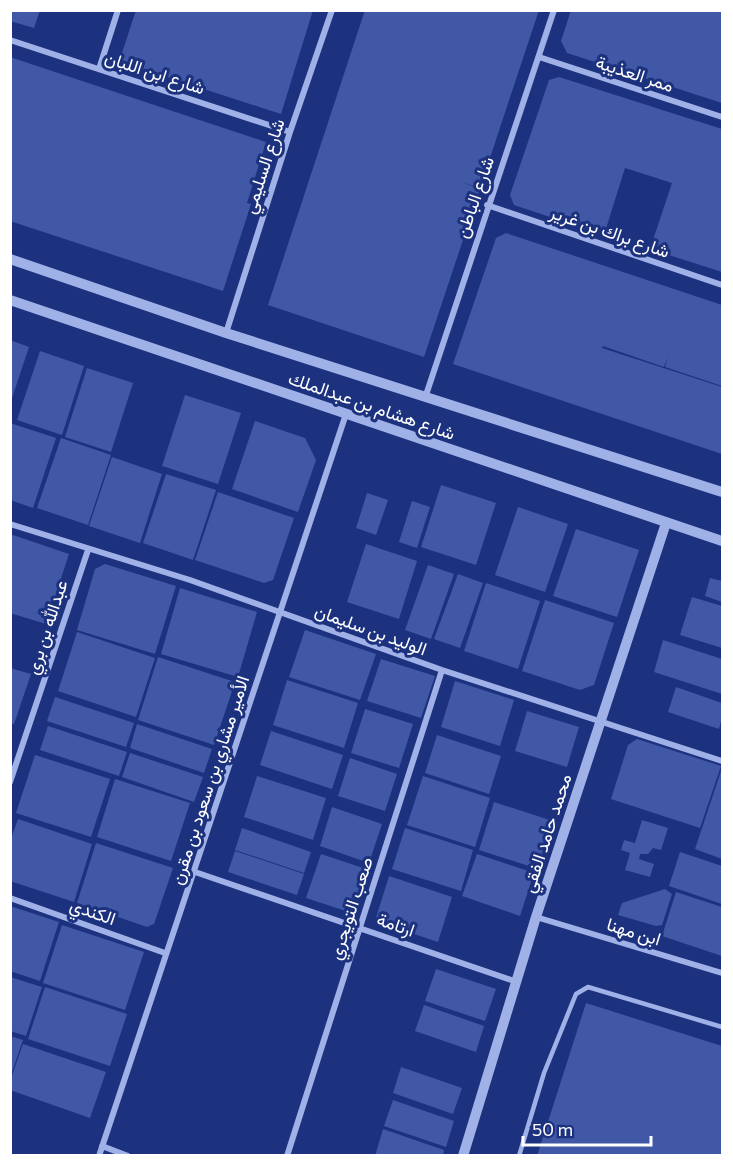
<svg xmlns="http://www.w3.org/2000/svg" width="733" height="1166" viewBox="0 0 733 1166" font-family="Commissioner,Vazirmatn,sans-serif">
<rect width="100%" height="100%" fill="#1d327e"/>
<path fill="#4158a6" d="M10 10H40L34 28 10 21Z
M136 10H313L281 114 124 63 121 56Z
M365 10H539L480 188 461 182 480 189 424 357 268 305Z
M571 10H722V103L567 53 561 41Z
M10 57 266 142 247 203 251 204 223 291 10 221Z
M559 77 722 129V272L650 249 672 183 625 168 604 235 514 205 510 195 549 80Z
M506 233 722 305V386L665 367 668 357 664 367 603 346 602 348 722 387V454L453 364 496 238Z
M10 340 29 347 11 401 10 400Z
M40 351 84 366 62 435 17 420Z
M87 368 133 383 111 452 65 437Z
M185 395 241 413 218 484 162 466Z
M255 421 305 438 316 460 298 512 232 489Z
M10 423 56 438 33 508 10 500Z
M61 438 111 455 88 525 37 508Z
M112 457 162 474 140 543 89 526Z
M166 474 216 490 193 560 143 543Z
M441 485 496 503 476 565 421 547Z
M218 492 294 518 273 580 264 583 195 560Z
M367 493 388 500 376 535 356 528Z
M412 501 430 507 417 548 399 542Z
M518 507 568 524 545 592 495 575Z
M576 529 639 550 617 617 553 596Z
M10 534 69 554 46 624 10 613Z
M366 544 417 561 399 619 347 602Z
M105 564 176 586 155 654 77 630 95 569Z
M428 565 454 574 431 639 405 630Z
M458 574 483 583 460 648 434 639Z
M710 578 722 581V602L705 596Z
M486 583 540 601 518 669 464 651Z
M180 588 257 612 238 677 161 654Z
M692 597 722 606V648L680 635Z
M545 600 614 623 594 685 580 690 522 671Z
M305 630 376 654 360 700 289 677Z
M77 632 155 658 136 717 58 691Z
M663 640 722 659V694L654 672Z
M158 657 235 682 214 745 138 720Z
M381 659 435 676 421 718 367 701Z
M10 668 31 674 14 724 10 723Z
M287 680 358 703 344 748 273 725Z
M455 681 514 700 500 746 441 727Z
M676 687 722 703V717L719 729 668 712Z
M55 697 134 723 126 747 47 721Z
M365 709 413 724 399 768 351 753Z
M527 711 579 727 567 767 515 751Z
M137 724 212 749 204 773 130 748Z
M48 726 127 752 119 776 40 750Z
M271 731 343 755 332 789 260 765Z
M437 735 501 756 489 794 425 773Z
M637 739 721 766 700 828 611 799 628 745Z
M130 753 203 777 194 802 122 777Z
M35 755 110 779 91 837 16 813Z
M350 758 397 774 385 811 338 796Z
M722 768V859L695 849Z
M257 776 326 798 313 840 244 817Z
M423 776 490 798 475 847 407 825Z
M115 779 190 803 171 861 97 837Z
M494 802 553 821 538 869 479 850Z
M332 807 382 824 369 863 320 846Z
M18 819 92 844 74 902 10 881V841Z
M642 820 668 828 661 850 653 848 648 854H640L639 859 654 864 650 877 625 870 630 853 621 850 624 840 635 843Z
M242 828 311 852 304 873 235 850Z
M405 828 473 850 461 891 392 869Z
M96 843 173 868 154 924 147 927 77 903Z
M235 851 304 874 297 895 228 872Z
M680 852 722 866V904L669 886Z
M321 854 366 869 352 913 306 898Z
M477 854 534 873 520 916 462 896Z
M389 876 452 897 438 942 375 921Z
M665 889 672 894 662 925 656 926 618 915 622 903Z
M676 892 722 907V956L662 936Z
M10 906 59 922 40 981 10 971Z
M62 925 144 952 125 1010 43 983Z
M436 969 496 989 485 1021 425 1001Z
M10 977 42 987 26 1036 10 1031Z
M45 987 127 1014 110 1066 28 1039Z
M586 1003 722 1046V1156H537Z
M424 1005 484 1026 476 1052 415 1031Z
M10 1036 23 1040 11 1075H10Z
M23 1044 106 1072 90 1118 10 1090V1081Z
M401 1067 462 1088 453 1114 393 1093Z
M393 1100 454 1121 446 1147 384 1126Z
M383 1129 444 1150 443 1156H375Z"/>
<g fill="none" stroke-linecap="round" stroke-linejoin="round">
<path stroke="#a0b1e8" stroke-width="4.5" d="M519 1156 544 1073 576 994 588 987 722 1027"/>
<path stroke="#a0b1e8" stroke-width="6" d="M10 40 290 132
M539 57 722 117
M99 69 118 10
M487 205 722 285
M226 333 290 132 332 10
M426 395 554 10
M10 524 190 580 442 670 722 761
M10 782 88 550
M195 872 517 982
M10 898 165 953
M536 917 722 973
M102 1146 128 1156
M99 1156 346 414
M287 1156 442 670"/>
<path stroke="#a0b1e8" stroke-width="10" d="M10 259 226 333 722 492
M10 300 722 541
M463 1156 536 917 666 523"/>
</g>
<g text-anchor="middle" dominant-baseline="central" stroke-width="6" stroke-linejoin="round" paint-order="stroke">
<g font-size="18" fill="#fff" stroke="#1d327e">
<text transform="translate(155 72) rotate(18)">شارع ابن اللبان</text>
<text transform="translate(635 73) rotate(18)">ممر العذيبة</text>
<text transform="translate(263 166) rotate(-72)">شارع السليمي</text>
<text transform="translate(474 197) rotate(-71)">شارع الباطن</text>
<text transform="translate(610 231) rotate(19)">شارع براك بن غرير</text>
<text transform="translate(372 405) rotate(19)">شارع هشام بن عبدالملك</text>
<text transform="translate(46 627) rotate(-72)">عبدالله بن بري</text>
<text transform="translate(371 629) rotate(20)">الوليد بن سليمان</text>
<text transform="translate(209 780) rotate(-72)">الأمير مشاري بن سعود بن مقرن</text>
<text transform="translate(546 833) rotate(-72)">محمد حامد الفقي</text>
<text transform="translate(350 908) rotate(-72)">صعب التويجري</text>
<text transform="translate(93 911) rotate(19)">الكندي</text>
<text transform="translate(396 924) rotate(19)">ارتامة</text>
<text transform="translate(634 931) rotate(17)">ابن مهنا</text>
</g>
</g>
<rect width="733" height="1166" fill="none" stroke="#ffffff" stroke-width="24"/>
<path d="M523 1136v9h128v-9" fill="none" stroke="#ffffff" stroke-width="3"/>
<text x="532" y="1136" font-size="18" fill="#ffffff" stroke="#1d327e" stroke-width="4.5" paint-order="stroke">50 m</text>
</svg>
